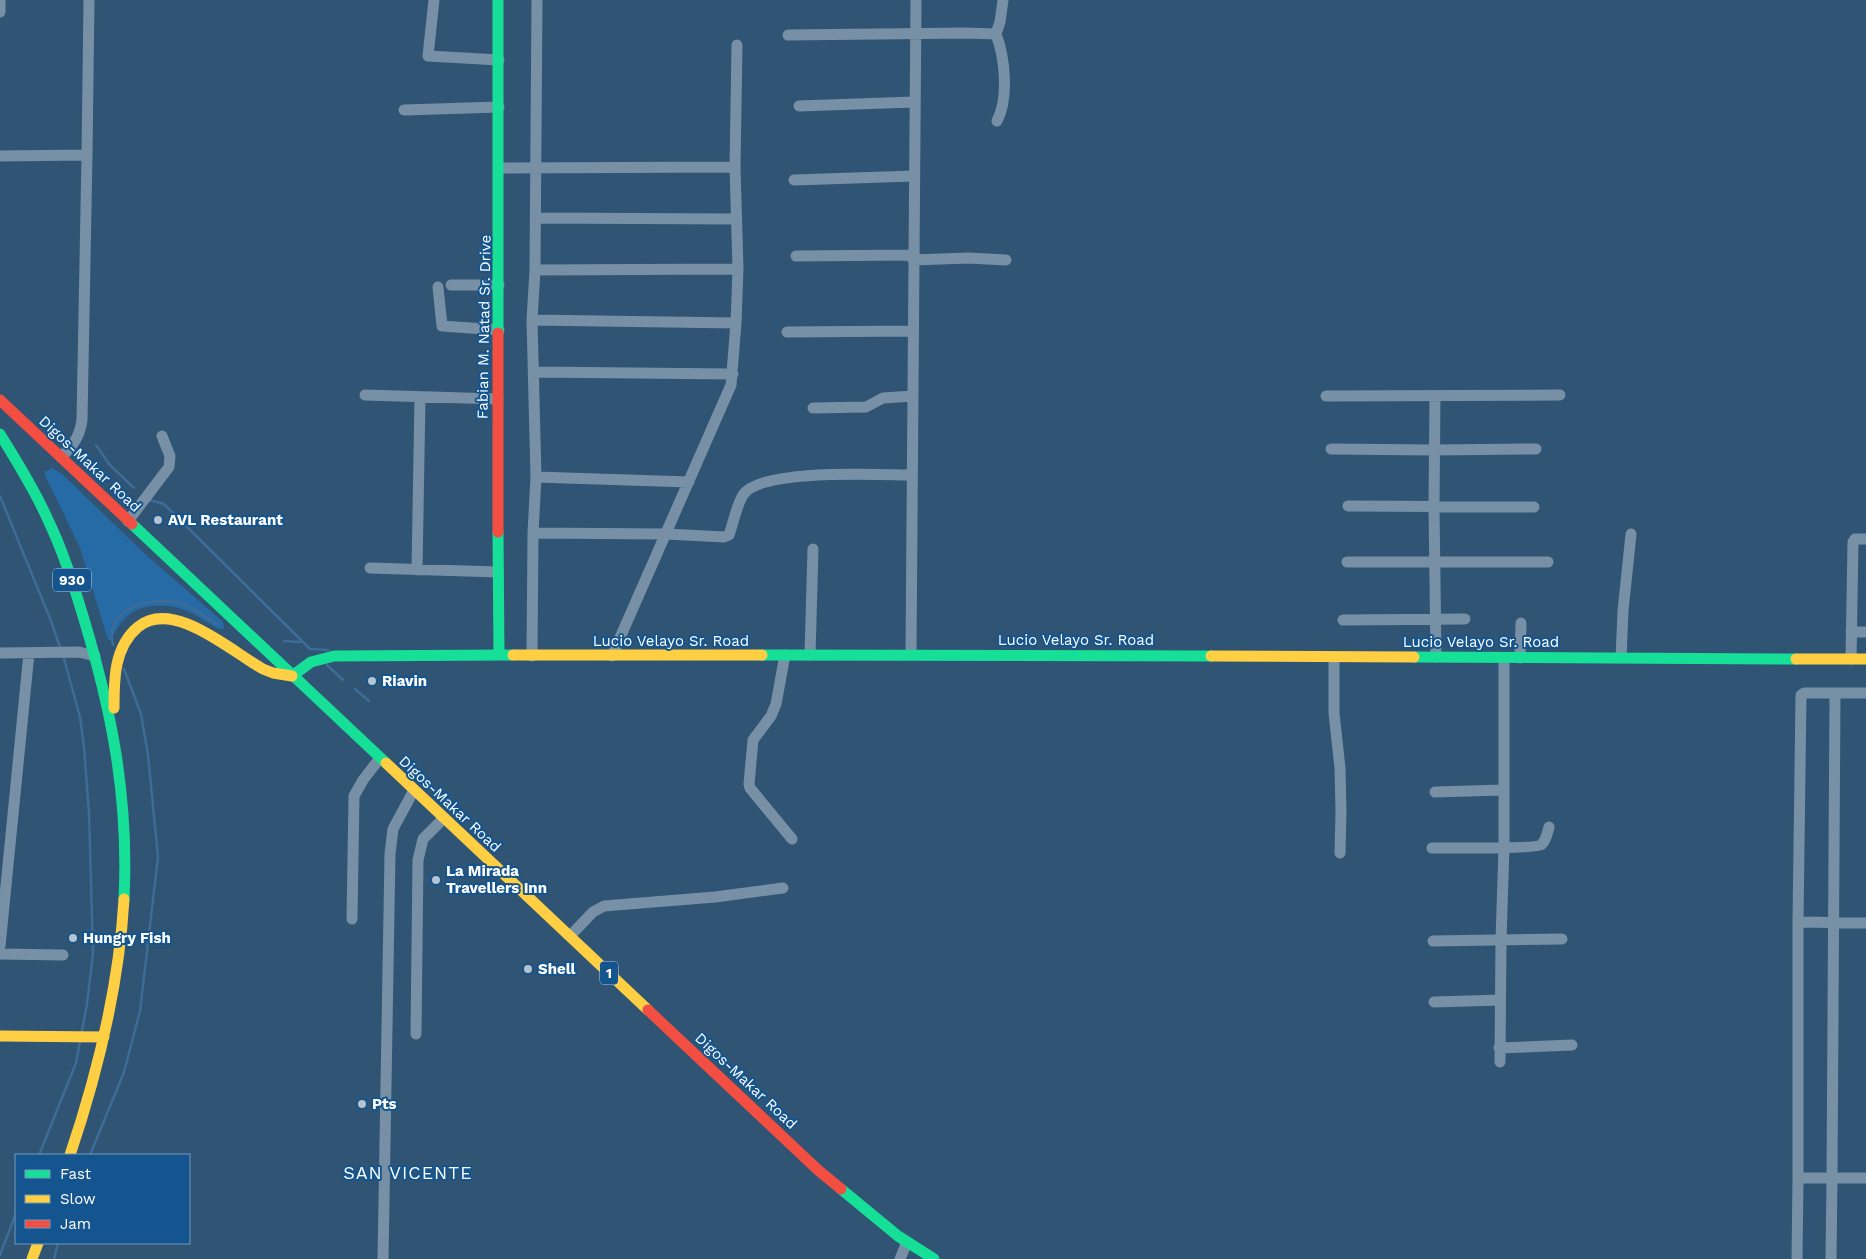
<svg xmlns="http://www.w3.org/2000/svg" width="1866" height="1259" viewBox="0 0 1866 1259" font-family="'Work Sans',sans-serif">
<rect width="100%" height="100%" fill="#305473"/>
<path fill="#266ba6" d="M52 468 62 474 144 553 223 622 224 629H218C196 615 182 604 154 606 130 608 121 620 111 640H108L80 548 45 475V472Z"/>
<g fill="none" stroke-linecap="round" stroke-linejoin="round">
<path stroke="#3e6c96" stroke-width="2.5" d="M96 445 109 464 134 488
M0 496 51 621 61 650
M149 500 164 504 310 649 328 650
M284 641 300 642
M113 645C103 607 155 595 183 604 195 608 206 618 217 624
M63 655 80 717 84 747 89 813 93 953 87 1004 82 1031
M327 665 343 680
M355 689 369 701
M39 1155 76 1063 80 1041
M90 1155 124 1072 140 1011 158 857 148 755 141 714 124 669
M0 1255 16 1213
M54 1259 58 1243"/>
<path stroke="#7790a6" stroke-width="11" d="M434 0 428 56 499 60
M0 12V0
M996 34C1005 58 1009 98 997 121
M788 35 967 33 996 34 1000 22 1003 0
M799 106 914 102
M404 110 499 107
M0 156 87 155 89 0
M500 168 735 167
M794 180 914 176
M536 218 735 219
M796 256 913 255
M913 260 968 258 1006 260
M535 270 738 269
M451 285H499
M438 287 442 326 499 330
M532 320 736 323
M787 332 913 331
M534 372 733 374
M365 395 498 399
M1326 396 1560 395
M1435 396 1434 507 1436 657
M813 408 866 407 883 398 913 396
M1331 449 1434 450 1536 449
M61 457C73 446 80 436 82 420L87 155
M536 477 689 482
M1348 506 1534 507
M128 521 169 467 170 456 162 436
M533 533 666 534 724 537 729 535C733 524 737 504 743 495 760 468 881 475 912 475
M1347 562H1548
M370 568 498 572
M417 570 420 397
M1343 620 1465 619
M1851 632H1866
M0 653 79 652 95 656
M911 654 916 0
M785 655 776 704 771 716 753 740 749 784 750 788 792 839
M810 655 813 549
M532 656 533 533 536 477 532 320 535 270 537 0
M612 656 731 385 736 323 738 269 735 167 737 45
M1334 657V713L1340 768 1341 811 1340 853
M1520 658 1521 623
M1621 658 1623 611 1631 534
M1851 659 1853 542 1855 539H1866
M1835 693 1832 1178H1866
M1435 792 1504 790
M1432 848C1447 848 1535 849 1541 845 1546 841 1547 834 1549 827
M352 919 354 796 363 780 380 758
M1798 922 1801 695 1804 693H1866
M570 936 593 912 604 906 715 897 783 888
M1433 941 1562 939
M0 946 29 653
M0 954 63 955
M1434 1002 1500 1000
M416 1034 418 860 423 839 444 818
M1499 1048 1572 1045
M1500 1062 1501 940 1504 847V658
M1798 1178V922L1866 923
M383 1259 390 854 393 829 414 790
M900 1259 907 1242
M1797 1259 1798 1178H1832L1831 1259"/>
<path stroke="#16e098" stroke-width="11" d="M498 0V333
M0 434C17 462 35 490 48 520 63 551 73 583 83 616 112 712 129 798 124 899
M132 524 386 763
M498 532 499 655
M762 655 1211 656
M1414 657 1796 659
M292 676 311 662 334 656 513 655
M841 1189 898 1236 934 1259"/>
<path stroke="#ffcf43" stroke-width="11" d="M513 655H762
M1211 656 1414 657
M1796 659H1866
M114 708C114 679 114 647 138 627 173 598 232 652 263 669L273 673 292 676
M386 763 648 1010
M0 1036 104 1037
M70 1155C98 1072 119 987 124 899
M32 1259 38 1243"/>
<path stroke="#f24e42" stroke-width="11" d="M0 400 132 524
M498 532V333
M648 1010 818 1170 841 1189"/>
</g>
<g fill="#b7c3ce" stroke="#14558f" stroke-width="2">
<circle cx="158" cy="520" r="5"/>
<circle cx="372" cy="681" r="5"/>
<circle cx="436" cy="880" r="5"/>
<circle cx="73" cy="938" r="5"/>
<circle cx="528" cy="969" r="5"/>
<circle cx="362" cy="1104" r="5"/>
</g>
<g text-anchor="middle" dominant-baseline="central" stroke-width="4" stroke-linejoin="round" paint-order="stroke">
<g fill="#14558f" stroke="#b8ccdd" stroke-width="1">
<rect x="53" y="568.5" width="38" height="23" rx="4"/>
<rect x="600" y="961.5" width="18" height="23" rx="4"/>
</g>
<g font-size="14" font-weight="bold" fill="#fff">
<text x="72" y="580">930</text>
<text x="609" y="973">1</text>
</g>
<g font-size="15" fill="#fff" stroke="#14558f">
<text transform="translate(484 327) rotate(-89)">Fabian M. Natad Sr. Drive</text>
<text transform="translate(90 464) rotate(43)">Digos-Makar Road</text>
<text x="1076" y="640">Lucio Velayo Sr. Road</text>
<text x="671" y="641">Lucio Velayo Sr. Road</text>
<text x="1481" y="642">Lucio Velayo Sr. Road</text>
<text transform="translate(450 804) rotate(43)">Digos-Makar Road</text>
<text transform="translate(746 1081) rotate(43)">Digos-Makar Road</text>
</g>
<g font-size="15" font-weight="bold" fill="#fff" stroke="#14558f" text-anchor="start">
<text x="168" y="520">AVL Restaurant</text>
<text x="382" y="681">Riavin</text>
<text x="446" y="871">La Mirada<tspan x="446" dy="17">Travellers Inn</tspan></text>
<text x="83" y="938">Hungry Fish</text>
<text x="538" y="969">Shell</text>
<text x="372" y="1104">Pts</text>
</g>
<g font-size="18" letter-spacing="1" fill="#fff" stroke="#14558f">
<text x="408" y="1172">SAN VICENTE</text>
</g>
</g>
<rect x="15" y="1154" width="175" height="90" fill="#14558f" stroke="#7299bc"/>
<rect x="25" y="1170" width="25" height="8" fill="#16e098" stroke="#7299bc"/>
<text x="60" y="1179" font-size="15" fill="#ffffff">Fast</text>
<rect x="25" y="1195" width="25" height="8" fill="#ffcf43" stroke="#7299bc"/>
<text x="60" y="1204" font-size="15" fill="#ffffff">Slow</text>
<rect x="25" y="1220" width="25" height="8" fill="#f24e42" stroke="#7299bc"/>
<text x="60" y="1229" font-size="15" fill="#ffffff">Jam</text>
</svg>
